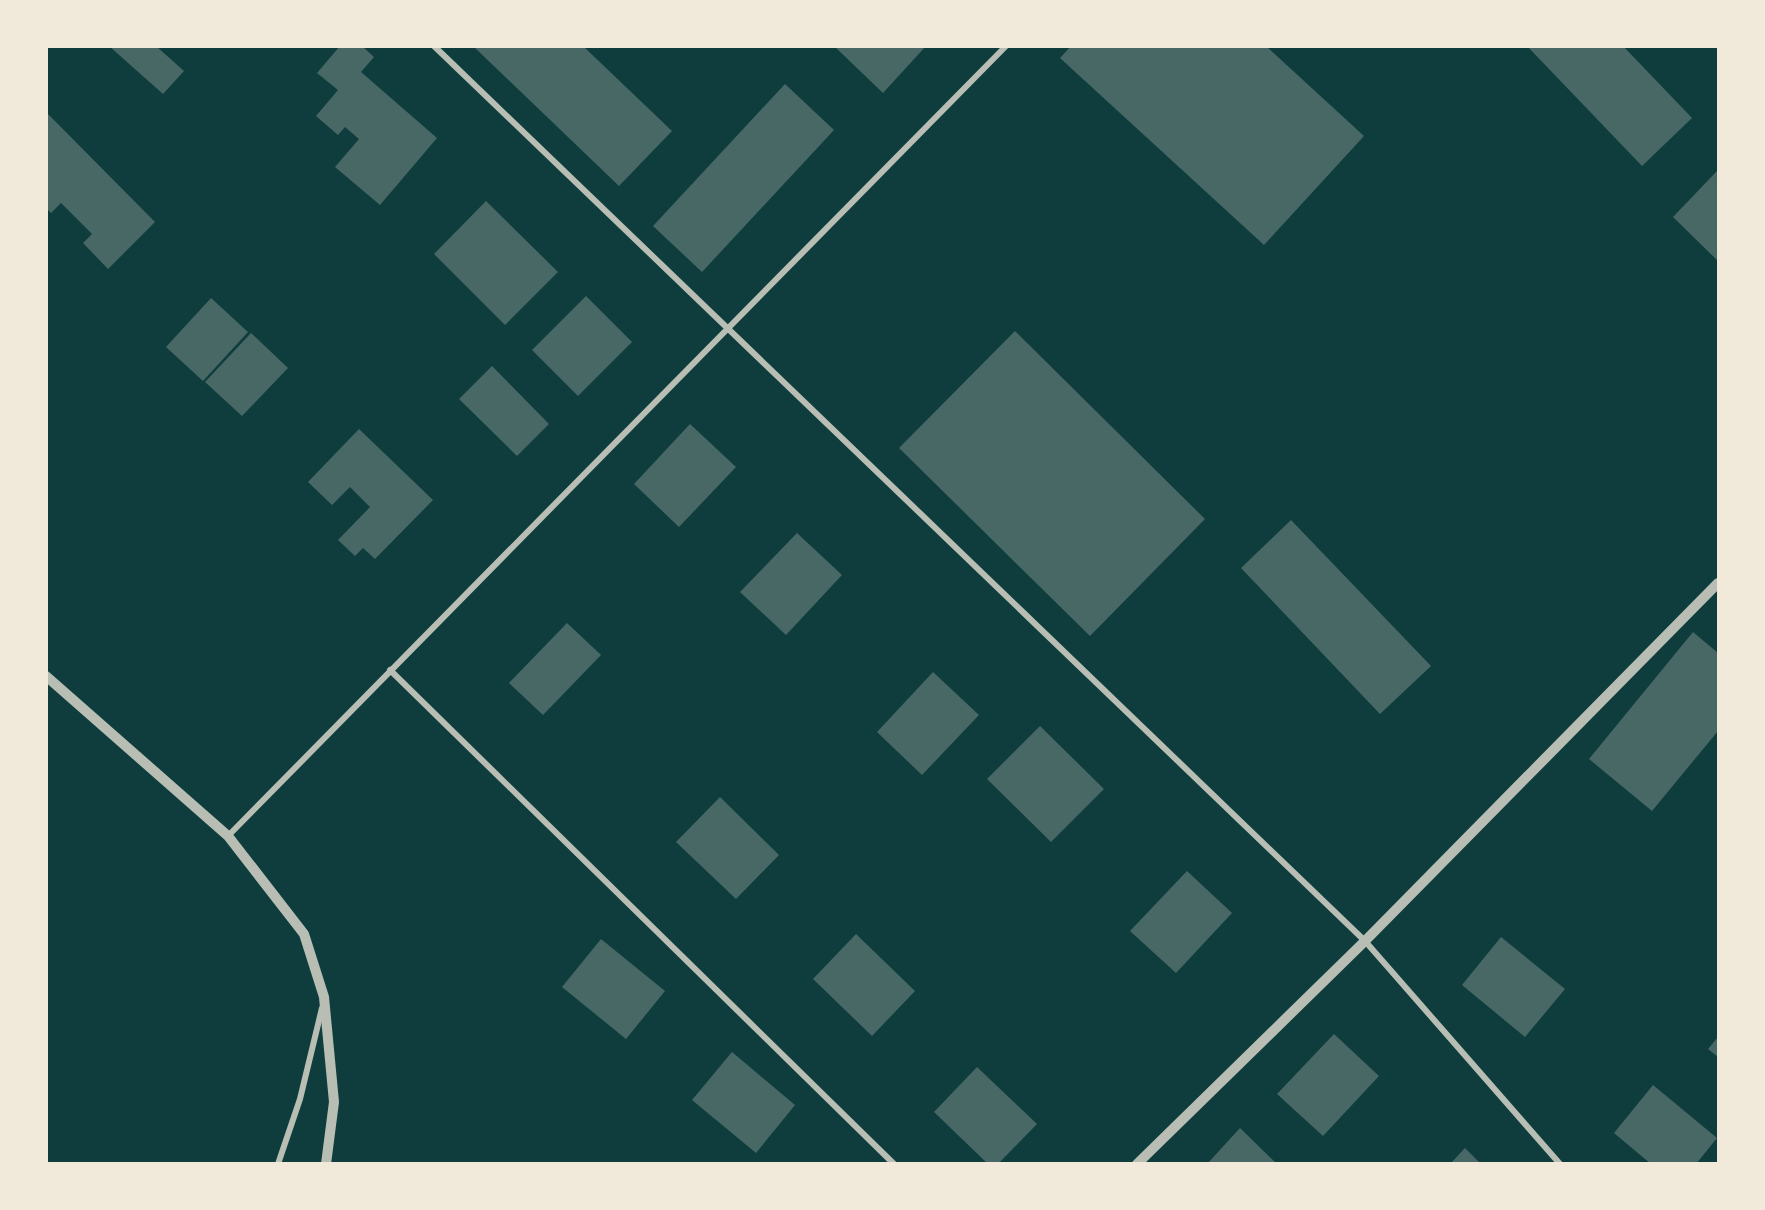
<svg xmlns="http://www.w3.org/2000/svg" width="1765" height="1210" viewBox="0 0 1765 1210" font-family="'Alegreya Sans',sans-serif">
<rect width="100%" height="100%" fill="#0f3d3e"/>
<path fill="#486865" d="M109 46H156L184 71 163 94Z
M340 46H362L374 57 361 72 437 138 380 205 335 167 359 139 345 127 338 135 316 116 338 90 317 73Z
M473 46H583L672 131 619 186Z
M834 46H926L883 93Z
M1071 46H1266L1364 136 1264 245 1060 58Z
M1527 46H1623L1692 118 1642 166Z
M785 84 834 130 702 272 653 226Z
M46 112 155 222 108 269 83 243 92 234 61 203 51 213 46 208Z
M1718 170V261L1673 217Z
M486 201 558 272 505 325 434 254Z
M586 296 632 342 578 396 532 350Z
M211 298 248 332 203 381 166 347Z
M1015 331 1205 519 1090 636 899 448Z
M251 333 288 368 242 416 205 382Z
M492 366 549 424 517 456 459 399Z
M690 424 736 467 679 527 634 484Z
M359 429 433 500 375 559 363 548 355 556 338 540 370 507 350 487 332 505 308 482Z
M1291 520 1431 666 1380 714 1241 568Z
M797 533 842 575 786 635 740 592Z
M567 623 601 655 543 715 509 683Z
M1693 632 1718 653V731L1652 811 1589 759Z
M933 672 979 715 922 775 877 732Z
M1040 726 1104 789 1051 842 987 779Z
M720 797 779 855 736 899 676 842Z
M1187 871 1232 913 1176 973 1130 931Z
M856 934 915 991 872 1036 813 979Z
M1501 937 1565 989 1525 1037 1462 985Z
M601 939 665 991 626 1039 562 987Z
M1334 1034 1379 1076 1323 1136 1277 1094Z
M1718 1037V1057L1708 1049Z
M732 1052 795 1105 756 1153 692 1100Z
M977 1067 1037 1124 998 1164H988L934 1112Z
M1653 1085 1717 1138 1696 1164H1651L1614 1133Z
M1240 1128 1277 1164H1207Z
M1465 1148 1481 1164H1450Z"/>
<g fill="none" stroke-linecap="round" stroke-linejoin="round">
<path stroke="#b8beb3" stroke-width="6" d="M434 46 1365 941 1560 1164
M390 670 894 1164
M228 836 1006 46
M278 1164 300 1099 322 1008"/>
<path stroke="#b8beb3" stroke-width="10" d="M46 676 228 836 304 934 324 997 334 1102 326 1164
M1137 1164 1365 941 1718 583"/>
</g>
<rect width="1765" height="1210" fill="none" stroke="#f1e9da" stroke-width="96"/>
</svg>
